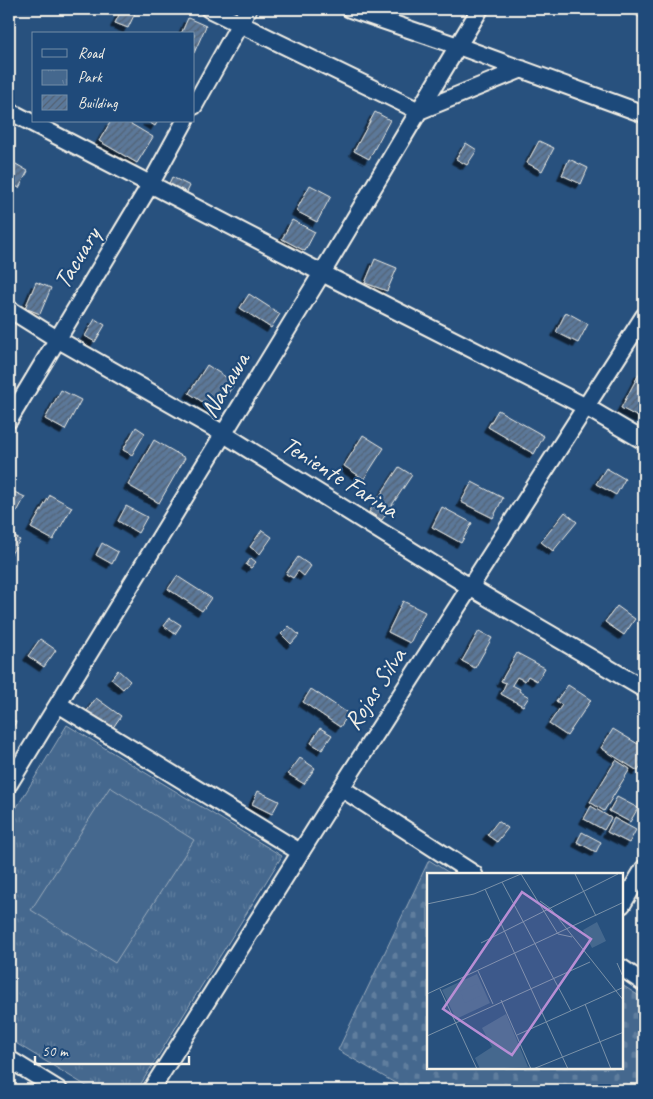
<svg xmlns="http://www.w3.org/2000/svg" width="653" height="1099" viewBox="0 0 653 1099" font-family="Caveat,sans-serif">
<defs>
<pattern id="cemetery-stones" width="16" height="16" patternUnits="userSpaceOnUse" patternTransform="scale(1.25)"><rect width="16" height="16" fill="#45688e"/><path d="M2 7V4a2 2 0 0 1 4 0v3zM10 15v-3a2 2 0 0 1 4 0v3z" fill="#607e9e"/></pattern>
<pattern id="park-tufts" width="24" height="20" patternUnits="userSpaceOnUse" patternTransform="scale(1.25)"><rect width="24" height="20" fill="#45688e"/><path d="M3 7l-1-3M5 7V3M7 7l1-3M15 17l-1-3M17 17v-4M19 17l1-3" fill="none" stroke="#607e9e"/></pattern>
<pattern id="building-hatch" width="6" height="6" patternUnits="userSpaceOnUse" patternTransform="scale(1.25)"><rect width="6" height="6" fill="#5b7899"/><path d="M-1 1l2-2M0 6l6-6M5 7l2-2" fill="none" stroke="#536274"/></pattern>
<filter id="shadow"><feDropShadow dx="-4.5" dy="4.5" stdDeviation="0" flood-color="#0009"/></filter>
</defs>
<rect width="100%" height="100%" fill="#28517e"/>
<filter id="ink" filterUnits="userSpaceOnUse"><feTurbulence type="fractalNoise" baseFrequency=".02" numOctaves="2"/><feDisplacementMap in="SourceGraphic" scale="10" xChannelSelector="R" yChannelSelector="G"/><feConvolveMatrix kernelMatrix="1 2 1 2 8 2 1 2 1" color-interpolation-filters="sRGB"/></filter>
<g filter="url(#ink)">
<path fill="url(#cemetery-stones)" stroke="#9cacbb" d="M429 860 451 874H428V1068H622V985L644 999V1090H407L338 1050Z"/>
<path fill="url(#park-tufts)" stroke="#9cacbb" d="M67 725 282 856 137 1090H93L9 1039V820Z"/>
<path fill="#45688e" stroke="#9cacbb" d="M623 9H644V20Z
M110 787 194 840 115 963 31 910Z"/>
<path fill="url(#building-hatch)" stroke="#f4f1e8" filter="url(#shadow)" d="M122 9H137L128 28 115 23Z
M188 18 206 26 194 53V34H181Z
M375 112 390 120 369 159 354 151Z
M111 121H126L153 137 137 163 99 141Z
M147 121H158L155 126Z
M539 141 554 148 542 171 527 163Z
M466 143 477 150 467 165 456 159Z
M569 159 588 168 581 184 562 175Z
M9 160 28 171 19 188 9 182Z
M172 177 190 186 184 198 166 190Z
M310 185 331 196 317 222 296 211Z
M292 220 315 232 305 251 282 239Z
M375 259 397 268 387 291 365 283Z
M36 282 51 288 40 314 25 308Z
M249 294 280 314 271 328 240 308Z
M566 312 588 324 578 343 556 332Z
M95 319 105 325 95 342 85 336Z
M207 365 235 383 216 411 189 393Z
M640 372 644 374V411L640 418 621 408Z
M61 390 81 400 65 430 45 419Z
M498 410 544 436 534 454 488 427Z
M136 427 145 433 132 455 123 450Z
M363 435 384 448 364 479 344 466Z
M154 440 185 458 159 503 128 485Z
M399 467 412 475 382 520 369 512Z
M606 468 625 479 616 495 596 484Z
M472 482 503 498 493 518 461 502Z
M10 490 25 497 17 512 9 508V493Z
M50 495 72 507 53 540 31 528Z
M126 506 147 517 138 533 118 521Z
M442 507 472 523 461 543 432 527Z
M565 512 577 522 553 551 541 542Z
M262 530 272 537 260 554 250 547Z
M9 533 20 540 9 557Z
M102 543 118 552 112 564 96 555Z
M298 557 311 566 304 576 298 571 293 578 286 574Z
M251 558 256 562 251 568 246 565Z
M177 576 211 598 202 611 168 589Z
M403 601 425 612 410 643 388 632Z
M617 606 635 619 624 635 605 622Z
M170 618 181 625 175 634 164 626Z
M289 626 299 635 291 644 281 634Z
M479 631 492 638 475 668 462 661Z
M40 639 56 650 44 667 28 656Z
M517 653 545 668 537 681 528 676 525 681 517 677 512 685 520 689 519 691 529 697 523 706 501 694 506 683 501 681Z
M118 670 130 681 123 689 111 679Z
M568 685 591 700 567 736 549 724 562 705 556 701Z
M311 689 349 714 340 727 303 702Z
M96 698 121 716 112 729 87 711Z
M9 718 16 722 9 734Z
M320 728 332 735 322 750 311 743Z
M613 729 638 744 644 733V761L638 771 601 748Z
M300 758 315 768 304 784 288 774Z
M616 760 630 769 604 811 590 802Z
M258 791 279 801 272 814 252 804Z
M617 797 638 808 630 822 609 811Z
M591 806 611 818 604 830 584 819Z
M614 818 636 830 629 843 607 832Z
M498 821 508 828 497 842 487 835Z
M582 832 601 842 596 852 577 842Z"/>
<g fill="none" stroke-linecap="round" stroke-linejoin="round">
<defs>
<path id="minor" d="M209 9 419 111 522 69
M350 9 458 46 644 114
M194 106 248 9
M9 111 322 273 586 407 644 441
M9 309 57 339 224 434 470 587 644 689
M9 420 150 185 185 121
M58 704 300 852
M9 784 322 273 480 9
M341 788 474 874
M622 905 644 868
M622 968 644 983
M9 1059 59 1090
M151 1090 341 788 644 316"/>
</defs>
<use href="#minor" stroke="#f4f1e8" stroke-width="20"/>
<use href="#minor" stroke="#1f4a7a" stroke-width="16"/>
</g>
</g>
<g text-anchor="middle" dominant-baseline="central" stroke-width="4.5" stroke-linejoin="round" paint-order="stroke">
<g font-size="25" fill="#f4f1e8" stroke="#1f4a7a">
<text transform="translate(77 258) rotate(-59)">Tacuary</text>
<text transform="translate(225 385) rotate(-59)">Nanawa</text>
<text transform="translate(340 477) rotate(32)">Teniente Farina</text>
<text transform="translate(375 689) rotate(-57)">Rojas Silva</text>
</g>
</g>
<g transform="translate(427 873)">
<rect width="196" height="196" fill="#28517e"/>
<path d="M79 141 101 194 53 196 48 185 65 174 55 155Z" fill="#45688e"/>
<path d="M50 101 63 130 29 146 15 117Z" fill="#45688e"/>
<path d="M170 49 179 68 165 75 156 57ZM50 111 55 122 38 130 33 118Z" fill="#45688e"/>
<path fill="none" stroke="#7a91a8" stroke-width="1" d="M148 1 169 43M75 9 144 138M58 16 141 196M113 28 124 36 197 128M0 31 47 21 94 1 131 61 145 64M54 70 191 1M190 90 197 106M51 98 66 131M13 116 50 196M0 121 197 29M74 127 104 196M158 131 184 196M90 162 197 114M0 163 163 89M106 196 197 159"/>
<path fill="#b88ed4" fill-opacity="0.15" stroke="#b88ed4" stroke-width="2.5" d="M95 19 164 66 85 182 16 136Z"/>
<rect width="196" height="196" fill="none" stroke="#f4f1e8" stroke-width="2.5"/>
</g>
<rect width="653" height="1099" fill="none" stroke="#1f4a7a" stroke-width="30"/>
<rect x="15" y="15" width="623" height="1069" fill="none" stroke="#f4f1e8" stroke-width="2" filter="url(#ink)"/>
<rect x="32" y="32" width="162" height="90" fill="#1f4a7a" stroke="#748da6"/>
<rect x="42" y="49" width="25" height="8" fill="#1f4a7a" stroke="#748da6"/>
<text x="78" y="58" font-size="15" fill="#f4f1e8">Road</text>
<rect x="42" y="70" width="25" height="15" fill="url(#park-tufts)" stroke="#748da6"/>
<text x="78" y="82" font-size="15" fill="#f4f1e8">Park</text>
<rect x="42" y="95" width="25" height="15" fill="url(#building-hatch)" stroke="#748da6"/>
<text x="78" y="108" font-size="15" fill="#f4f1e8">Building</text>
<path d="M35 1056v8h154v-8" fill="none" stroke="#f4f1e8" stroke-width="2.5"/>
<text x="42" y="1056" font-size="15" fill="#f4f1e8" stroke="#1f4a7a" stroke-width="4" paint-order="stroke">50 m</text>
</svg>
